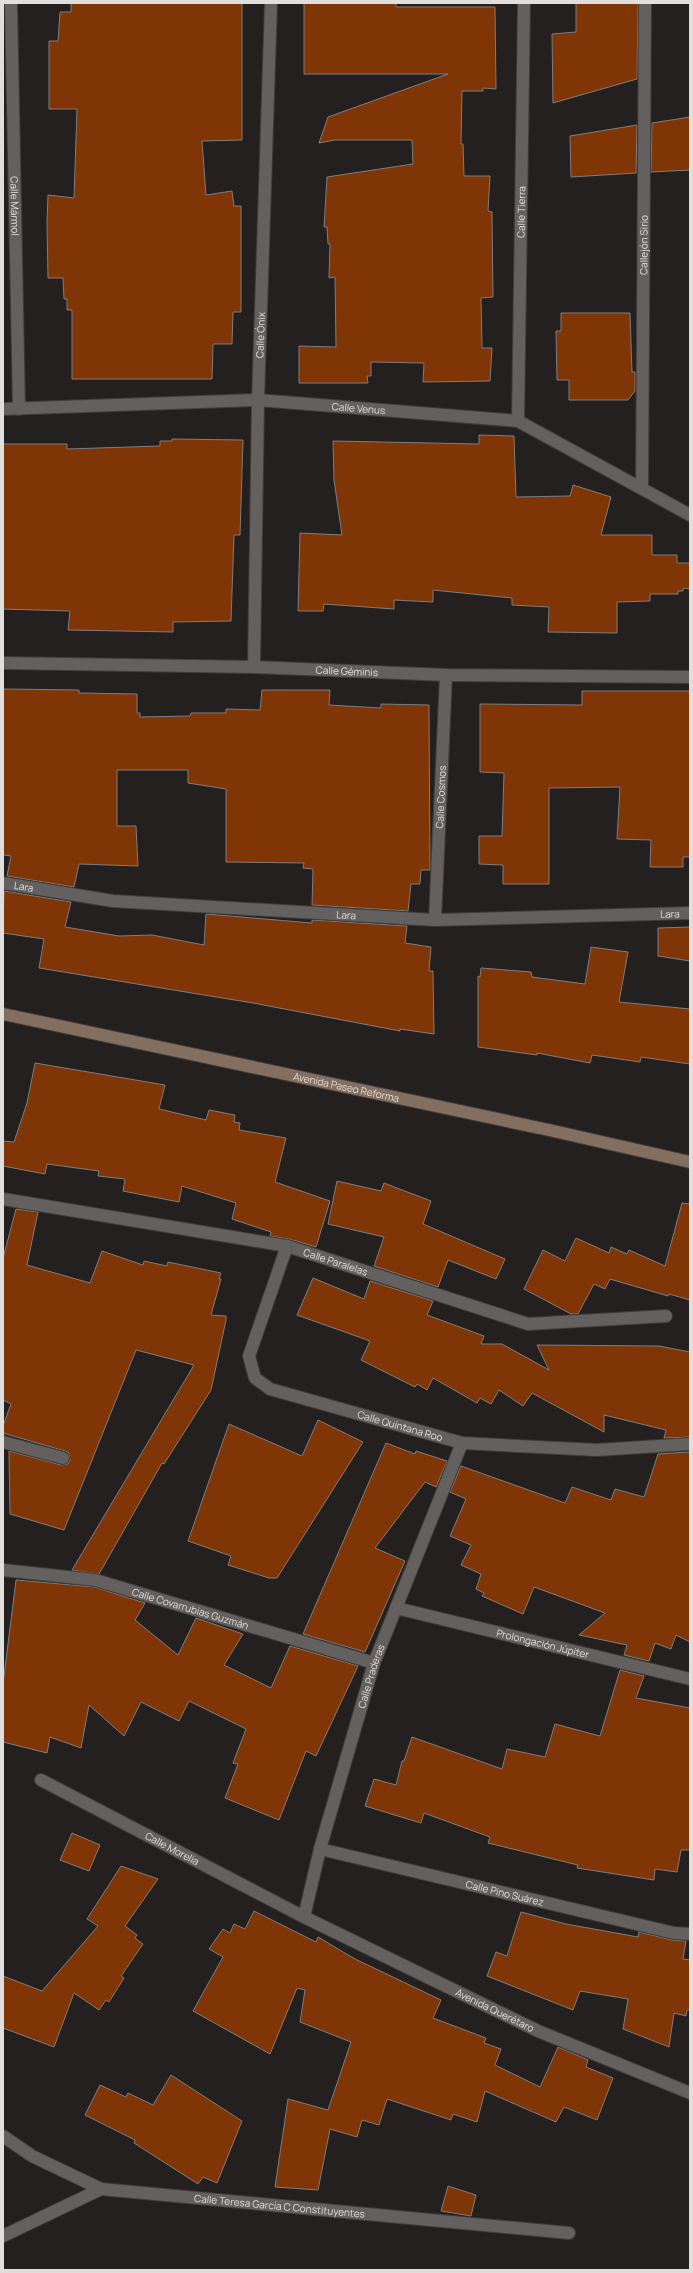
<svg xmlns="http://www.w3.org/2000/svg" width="693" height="2273" viewBox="0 0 693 2273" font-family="Manrope,sans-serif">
<rect width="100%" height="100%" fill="#23201f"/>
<path fill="#803507" stroke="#807d7b" d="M71 3H242V140L202 141 206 195 232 191 234 206H241V312H233L232 344H213L212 379H72V310H67V299H64L63 278H48L47 222 48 195 74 198 77 109H49V41H58L60 12H71Z
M304 3H396V7H495L496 89 483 88V91H462L461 144H463L464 176H490L488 211 492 212 493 297 481 298 482 348H492L490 381 423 382 424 363 371 362V376H367L368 383H299V346L336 347 335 277 329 278 330 244H328L327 227H324L327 177 413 164 412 140H335L319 143 328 117 448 74H304Z
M576 3H638L637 79 553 103 552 34 576 32Z
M690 117V170L651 172 652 123Z
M637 125 636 173 571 177 570 136Z
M561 313H630L632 372H635V391L628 400H569V380H557L556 331H561Z
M479 435 514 436 516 497 570 496 573 485 611 497 601 535H652V555H677V563H690V589L683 588V591H678V594H650V601L617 602V633L548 632 549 607 512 605V598L433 590V602L394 600V609L324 604 323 611H298L300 533 342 535 334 480 333 441 479 444Z
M172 439 243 440 240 535H234L231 621 173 622V632L68 630 70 611 3 609V444H67V449L160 446V441H172Z
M3 689 79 690V693L137 694V713H140V717L190 716 191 713H226V709L260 710 262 690H330L329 705 381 708V704L429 705 430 870H421L420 884H411L408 911 312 905 313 869 303 868 304 863 226 862V789L188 783V770H117V826H136L138 866 79 864 74 887 7 876 11 856 3 855Z
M582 691H690V857H683V867H650L651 840 617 839 620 787 549 788V884H503V865L479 864V836H502L504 773 480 772V704L582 705Z
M4 891 71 902 65 927 119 936 152 935 204 945 206 914 312 923V920L407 926 405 943 431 947 429 971H433L434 1034 400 1029V1031L253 1003 39 968 44 939 3 933Z
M690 927V961L658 956V928Z
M591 947 628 952 619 1002 690 1009V1064L641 1057 640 1062 592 1055 590 1063 537 1053V1055L478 1047V976L480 977 481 968 531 972 532 977 585 984Z
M35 1063 165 1085 159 1109 206 1120 209 1110 235 1115 234 1122 240 1123 239 1130 286 1138 275 1182 330 1201 316 1247 289 1239 270 1236 271 1232 232 1219 236 1203 182 1186 179 1202 123 1191 125 1179 98 1176 99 1171 47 1164 45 1174 3 1166V1141L14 1142 27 1103Z
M337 1181 381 1191 384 1183 431 1201 423 1224 505 1259 496 1279 448 1260 438 1287 374 1266 384 1237 328 1224Z
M682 1203 690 1204V1300L669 1294 668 1296 610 1279 605 1289 594 1284 578 1314H571L524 1289 543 1250 565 1261 576 1238 609 1253 611 1247 627 1254 629 1250 665 1266Z
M16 1209 38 1212 27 1265 90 1283 102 1251 143 1265 144 1261 167 1266 168 1262 221 1273 219 1279H221L211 1315 226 1316V1320L211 1390 164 1464 162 1463 99 1574 72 1570 194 1365 136 1350 64 1530 10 1514 9 1451 61 1465 68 1464 70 1460 69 1453 65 1451 3 1433V1426L11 1404 3 1400V1258Z
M313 1278 364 1299 370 1281 433 1301 427 1315 484 1336 481 1344H502L549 1370 537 1345 659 1346 690 1352V1437L664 1438 666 1430 604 1415V1432L532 1393 523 1406 499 1390 491 1404 480 1398 477 1403 433 1378 427 1390 417 1384 415 1387 361 1360 370 1341 297 1315Z
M318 1420 363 1442 277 1578H269L228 1565 231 1556 188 1541 229 1424 302 1456Z
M386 1443 415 1454 416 1451 447 1461 436 1487 425 1482 375 1548 405 1561 365 1652 303 1634Z
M690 1452V1642L676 1635 671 1649 655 1643 649 1661 624 1655 627 1645 579 1635 605 1613 534 1587 523 1614 482 1596 484 1593 476 1589 481 1574 461 1565 471 1545 450 1536 466 1499 450 1492 461 1466 565 1503 572 1487 611 1500 615 1489 644 1497 658 1454Z
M16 1580 94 1587 145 1603 135 1620 178 1655 196 1618 243 1634 224 1665 271 1688 290 1646 358 1666 316 1756 306 1751 279 1820 225 1798 238 1764 233 1763 246 1729 189 1701 179 1721 141 1702 124 1736 89 1705 81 1748 50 1737 47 1753 3 1742V1684Z
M620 1670 644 1676 636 1698 690 1708V1850H681L677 1872 655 1869 654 1880 577 1868 578 1865 488 1843 490 1837 424 1813 421 1823 365 1806 374 1779 396 1785 402 1761H404L412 1737 502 1769 507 1749 545 1757 555 1724 600 1736Z
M72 1833 100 1845 89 1871 60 1860Z
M121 1866 158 1879 125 1926 137 1935 135 1938 143 1944 121 1976 124 1978 109 2002 106 2000 99 2010 74 1993 54 2047 3 2028V1976L42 1991 98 1926 87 1919Z
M254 1911 316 1942 318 1937 355 1959 441 2000 433 2018 486 2038 484 2043 501 2049 495 2065 540 2087 558 2047 588 2060 586 2067 613 2078 597 2120 564 2107 556 2122 485 2091 477 2122 453 2114 451 2120 387 2099 379 2125 362 2120 357 2137 330 2129 318 2190 275 2187 288 2099 328 2110 351 2042 300 2022 305 1990 297 1988 270 2054 193 2011 223 1957 209 1949 223 1929 230 1933 234 1924 245 1929Z
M521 1912 566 1924 638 1937 639 1932 672 1940 686 1941 683 1959 690 1960V2010H687L686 2016 674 2013 669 2047 623 2029 628 1999 580 1991 573 2010 487 1976 496 1952 507 1956Z
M171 2075 242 2121 217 2183 203 2177 198 2184 134 2143 135 2140 85 2115 100 2085 126 2097 128 2093 153 2105Z
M448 2186 476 2195 471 2216 441 2211Z"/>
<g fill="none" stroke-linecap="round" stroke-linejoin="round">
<defs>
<g id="street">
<path id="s1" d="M11 3 19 409"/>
<path id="s2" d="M3 409 258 400 518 421 690 515"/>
<path id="s3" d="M518 421 524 3"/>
<path id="s4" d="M642 488 645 3"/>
<path id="s5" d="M3 663 254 667 446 675 690 677"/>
<path id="s6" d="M254 667 258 400 271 3"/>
<path id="s7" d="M3 883 113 901 435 920 690 913"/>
<path id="s8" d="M435 920 446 675"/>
<path id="s9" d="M3 1199 287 1246 528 1324 666 1316"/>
<path id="s10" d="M287 1246 249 1356 255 1378 270 1389 462 1443 597 1450 690 1444"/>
<path d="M3 1442 63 1458"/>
<path id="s11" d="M3 1570 95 1580 374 1663"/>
<path id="s12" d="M396 1608 690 1679"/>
<path id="s13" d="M41 1780 304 1917 538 2031 690 2093"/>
<path id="s14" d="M320 1849 674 1933 690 1934"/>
<path id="s15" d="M304 1917 320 1849 374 1663 462 1443"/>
<path id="s16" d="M3 2136 32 2156 101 2189 569 2233"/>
<path d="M3 2236 101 2189"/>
</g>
<g id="secondary">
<path id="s17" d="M3 1014 549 1130 690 1162"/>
</g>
</defs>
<use href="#street" stroke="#3f3d3c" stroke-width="14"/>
<use href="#secondary" stroke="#3f3d3c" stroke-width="14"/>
<use href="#street" stroke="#63605f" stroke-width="12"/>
<use href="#secondary" stroke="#846e60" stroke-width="12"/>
</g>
<g text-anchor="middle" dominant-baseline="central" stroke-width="3" stroke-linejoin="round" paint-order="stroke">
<g font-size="10" fill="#e0dfde" stroke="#1a1716">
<text stroke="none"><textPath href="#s1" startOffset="203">Calle Mármol</textPath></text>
<text stroke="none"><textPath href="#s3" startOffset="209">Calle Tierra</textPath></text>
<text stroke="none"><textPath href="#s4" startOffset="243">Callejón Sirio</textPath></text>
<text stroke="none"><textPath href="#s6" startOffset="332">Calle Ónix</textPath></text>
<text stroke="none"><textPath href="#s2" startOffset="356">Calle Venus</textPath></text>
<text stroke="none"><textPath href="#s5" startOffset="344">Calle Géminis</textPath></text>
<text stroke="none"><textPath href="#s8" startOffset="123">Calle Cosmos</textPath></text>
<text stroke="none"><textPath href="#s7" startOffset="21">Lara</textPath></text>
<text stroke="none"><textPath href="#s7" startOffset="669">Lara</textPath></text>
<text stroke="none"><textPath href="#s7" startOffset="345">Lara</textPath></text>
<text stroke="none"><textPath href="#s17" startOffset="351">Avenida Paseo Reforma</textPath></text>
<text stroke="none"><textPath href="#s9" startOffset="339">Calle Paralelas</textPath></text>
<text stroke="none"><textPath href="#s10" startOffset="293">Calle Quintana Roo</textPath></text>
<text stroke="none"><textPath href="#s11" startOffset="192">Calle Covarrubias Guzmán</textPath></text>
<text stroke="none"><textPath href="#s12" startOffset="151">Prolongación Júpiter</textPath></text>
<text stroke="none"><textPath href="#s15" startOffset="250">Calle Praderas</textPath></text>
<text stroke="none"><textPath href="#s13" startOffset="148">Calle Morelia</textPath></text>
<text stroke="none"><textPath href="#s14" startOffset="190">Calle Pino Suárez</textPath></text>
<text stroke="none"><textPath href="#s13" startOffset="509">Avenida Querétaro</textPath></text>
<text stroke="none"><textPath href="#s16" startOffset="291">Calle Teresa García C Constituyentes</textPath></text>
</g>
</g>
<rect width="693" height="2273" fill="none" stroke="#e0dfde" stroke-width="8"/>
</svg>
